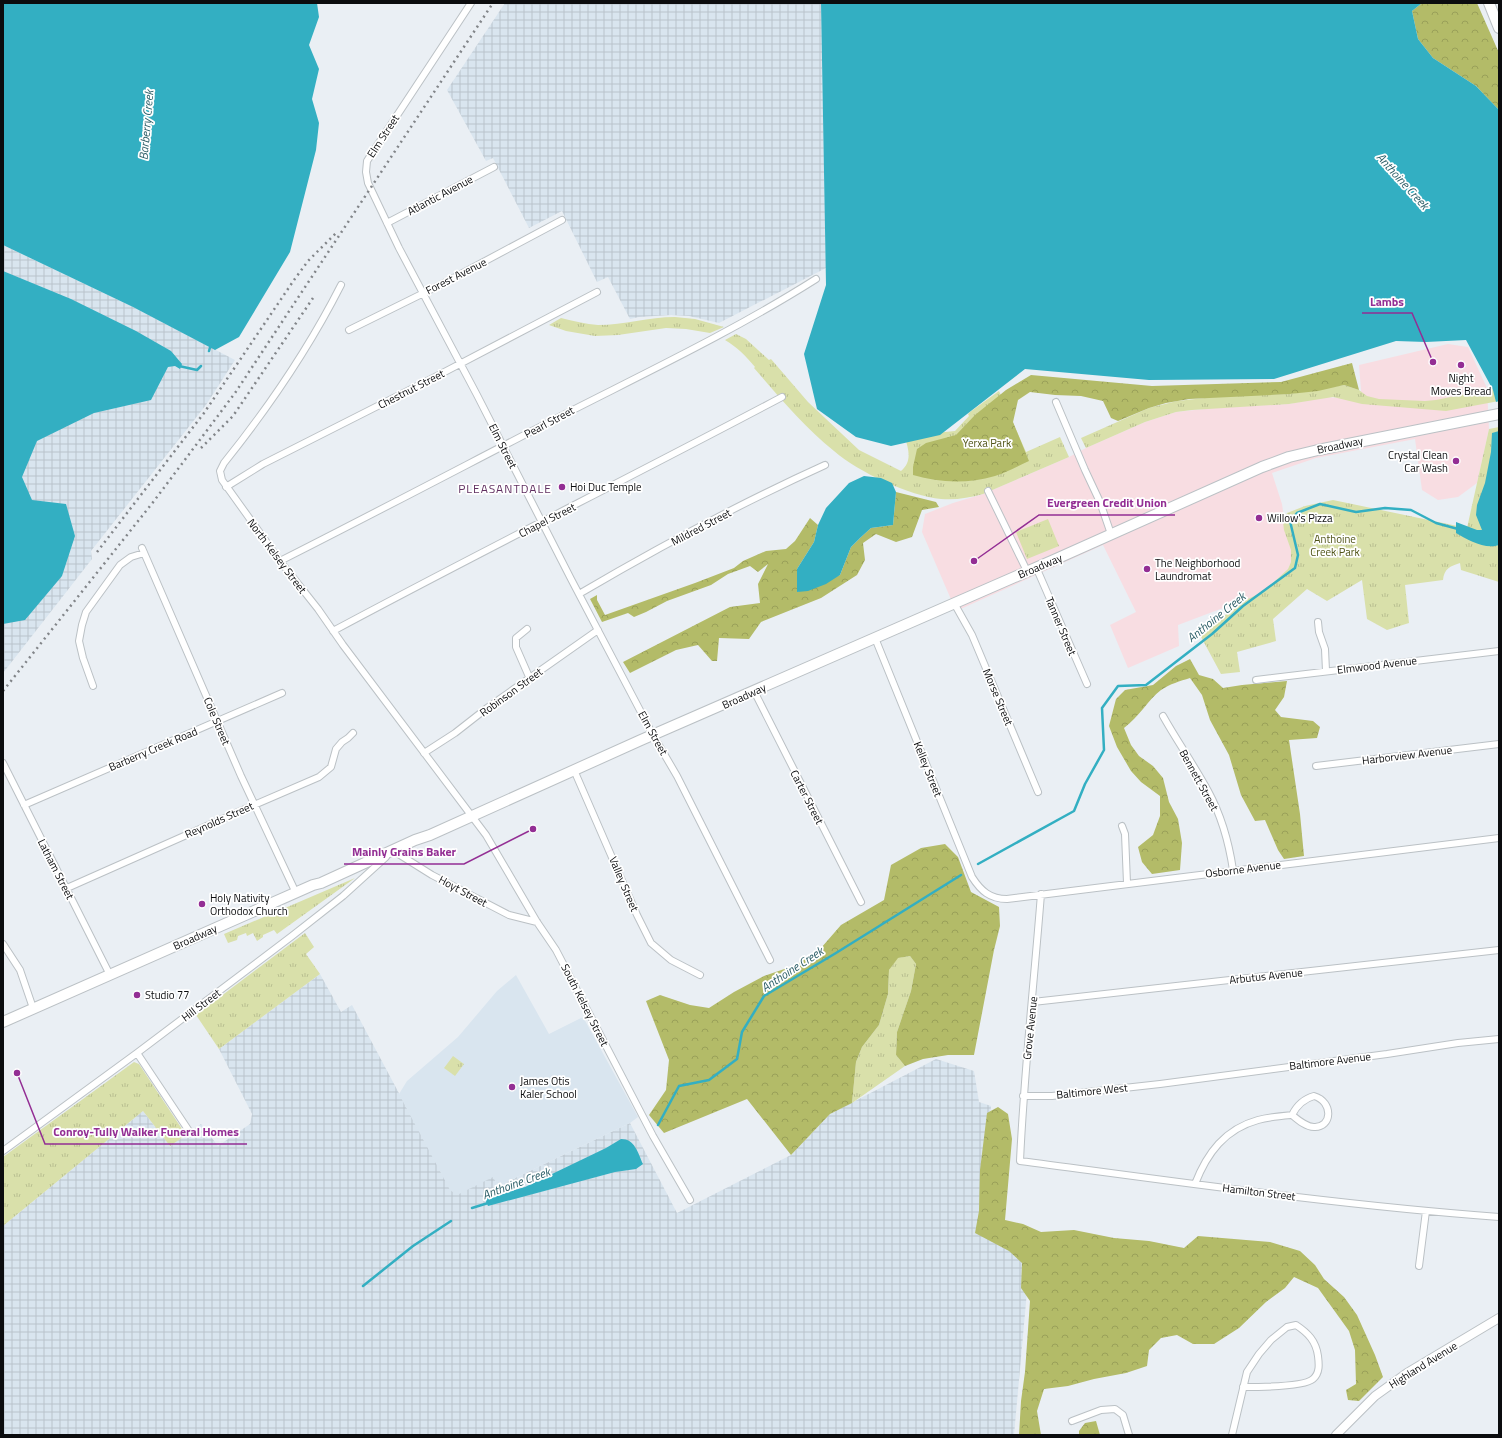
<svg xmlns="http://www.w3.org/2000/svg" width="1502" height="1438" viewBox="0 0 1502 1438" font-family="'Titillium Web',sans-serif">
<defs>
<pattern id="industrial-grid" width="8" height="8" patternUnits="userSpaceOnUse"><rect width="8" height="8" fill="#d9e5ef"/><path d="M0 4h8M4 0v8" fill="none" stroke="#b9c3cc"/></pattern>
<pattern id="grass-tufts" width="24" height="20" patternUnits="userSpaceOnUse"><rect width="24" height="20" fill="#d9e0aa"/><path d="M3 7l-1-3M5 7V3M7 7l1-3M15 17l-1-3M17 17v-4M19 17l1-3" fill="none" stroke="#b9bf91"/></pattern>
<pattern id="forest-crowns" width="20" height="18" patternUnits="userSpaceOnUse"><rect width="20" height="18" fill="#b3bb68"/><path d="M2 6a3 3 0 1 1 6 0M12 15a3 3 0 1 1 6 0" fill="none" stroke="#99a059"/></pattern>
</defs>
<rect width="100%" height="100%" fill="#eaeff4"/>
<path fill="#f8dde2" d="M1448 344 1468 347 1487 388 1489 429 1477 483 1458 497 1438 500 1422 490 1415 439 1316 458 1272 473 1282 504 1284 518 1283 522 1291 550V562L1288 569 1260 594 1178 625 1179 646 1128 668 1110 625 1136 612 1103 545 956 611 922 532 925 514 953 503 983 494 1069 457 1086 448 1145 422 1176 412 1223 407 1289 404 1326 397 1340 398 1362 403 1359 365Z"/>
<path fill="url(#industrial-grid)" d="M505 3H821L826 268 719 323 689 316 671 315 639 317 630 319 608 277 597 282 562 211 529 228 493 158 486 161 447 90Z
M3 245 133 307 235 360 206 405 91 551 92 559 3 673Z
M320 974 341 1012 352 1005 450 1189 457 1194 493 1176 498 1186 630 1123 677 1213 791 1155 830 1114 936 1059 974 1071 979 1102 991 1106 981 1231 1032 1236 1014 1435H3V1226L143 1111 170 1146 201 1124 218 1146 250 1124 252 1114 219 1049Z"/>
<path fill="#d9e5ef" d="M516 975 549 1034 583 1017 638 1117 630 1123 498 1186 493 1177 457 1195 450 1190 399 1094 407 1081 458 1037 497 991Z"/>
<path fill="url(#grass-tufts)" d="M675 317 695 319 724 327 710 333 686 329 666 328 618 335 595 336 566 331 549 325 561 318C573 321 586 324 598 325 624 325 649 317 675 317Z
M736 334 746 339 769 360 771 359 808 402 859 450 901 471C912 462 909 450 905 438L937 431 945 432 955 431 969 416 968 414 970 412 999 391 1026 452 1060 437 1069 457 983 494C969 498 956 500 941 499 910 496 858 472 834 451 804 427 779 397 754 368L755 367C746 356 737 347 725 340Z
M1344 385 1359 390 1367 396 1379 399 1425 401 1436 400 1499 387V401L1446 411 1362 404 1333 397 1289 404 1192 410 1176 412 1145 422 1086 448 1081 438 1149 408 1177 401 1223 396 1290 394Z
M1499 427V582L1461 570 1460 563C1450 566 1444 569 1443 580L1405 585 1409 623 1387 630 1367 619 1362 580 1327 601 1307 589 1273 619 1276 641 1237 652 1240 672 1221 674 1200 635 1243 601 1263 592 1288 569 1291 562V550L1284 530 1283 522 1287 513 1305 506 1333 500 1467 528 1489 429Z
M1048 519 1059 546 1027 559 1016 532Z
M355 878 277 934 274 930 263 935V937L257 941 253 933 247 936 246 933 238 936 237 940 228 943 224 934Z
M305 933 314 947 306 954 320 974 219 1049 196 1015Z
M910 956 916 964 911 991 897 1032 896 1055 905 1066 852 1103 856 1062 862 1047 879 1025 888 994 889 970 897 958Z
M453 1056 464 1064 455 1076 444 1068Z
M134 1062 139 1064 186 1135 170 1146 143 1111 3 1226V1157Z"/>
<path fill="url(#forest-crowns)" d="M1422 3H1477L1499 53V110L1476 86 1433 58 1418 39 1412 11Z
M1352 363 1359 390 1344 385 1318 391 1290 394 1189 399 1166 403 1149 408 1118 421 1111 418 1103 401 1081 396 1055 395 1030 392 1018 400 1013 422 1029 461C1018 466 1007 472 995 476 967 484 940 483 913 475V467L917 449 926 443 956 435 975 415 1006 390 1031 375 1152 386 1281 382Z
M896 492 936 502 939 507 922 510 912 537 896 542 876 534 863 543 865 560 857 575 821 598 761 622 749 639 719 638 717 661H712L698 645 676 650 630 673 623 662 730 607 760 603 758 584 768 564 758 572 750 566 728 574 711 585 667 601 646 612 634 617 628 613 602 622 590 599 597 595V600L605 615 695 583 734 568 743 561 766 551 786 549 795 541 810 518 818 525 814 542 797 569V592L840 575 851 547 860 538 871 528 893 525Z
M1190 659 1199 675 1213 679 1223 688 1242 685 1287 681 1284 697 1275 710 1281 717 1313 721 1320 727 1317 738 1289 740 1300 814 1304 856 1284 859 1278 850 1265 820 1255 821 1241 795 1229 755 1210 720 1202 695 1190 678C1180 681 1170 684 1161 690 1148 700 1139 717 1124 728L1131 745 1139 756 1153 766 1163 778 1169 802 1178 819 1182 843 1180 870 1152 874 1142 862 1138 847 1153 835 1160 816V796L1141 782 1131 771 1117 747 1109 726 1116 699 1125 690 1153 685 1176 666Z
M945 844 958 857 971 892 999 907 1000 926 994 950 974 1055H948L923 1059 905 1066 896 1055 897 1032 911 991 916 964 910 956 898 958 889 970 888 994 879 1025 862 1047 856 1062 852 1103 830 1114 791 1155 747 1099 664 1133 649 1115 666 1090 669 1060 646 1001 660 995 690 1005 709 1008 734 992 764 976 796 965 821 948 841 925 884 900 891 865 921 848Z
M998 1107 1008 1114 1012 1139 1005 1220 1023 1224 1041 1232 1074 1230 1114 1238 1149 1241 1184 1248 1198 1236 1270 1242 1300 1251 1315 1265 1324 1279 1344 1297 1357 1315 1375 1355 1383 1377 1359 1401 1348 1400 1346 1390 1356 1384 1355 1350 1349 1331 1318 1288 1294 1277 1285 1288 1266 1302 1239 1328 1214 1344H1193L1177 1335 1161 1338 1149 1350 1147 1366 1126 1373 1094 1379 1068 1386 1044 1389 1037 1411 1041 1435H1019L1021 1401 1025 1372 1030 1301 1021 1288 1022 1263 1009 1251 975 1233 979 1211 980 1170 987 1113Z
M1096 1421 1100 1435H1079V1431L1085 1423Z"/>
<path fill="#33afc2" d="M3 3H317L319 17 309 45 319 69 312 99 319 123 316 150 290 252 239 337 215 350 133 307 3 245Z
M821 3H1422L1412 11 1418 39 1433 58 1476 86 1499 110V401L1496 402 1493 390 1466 340 1426 342 1396 341 1274 379 1149 380 1025 369 940 435 891 446 856 437 817 409 804 354 826 285Z
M3 271 71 299 136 331 171 351 182 364 180 369 175 366 168 367 151 400 94 413 37 441 22 477 32 500 66 504 75 536 62 576 25 620 3 624Z
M1499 431V545C1485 550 1468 540 1456 533V522L1477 530H1482L1476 515 1477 505 1485 483 1491 452 1492 433Z
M864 476 881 478 892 483 896 492 893 525 871 528 860 538 851 547 840 575 826 584 808 591 797 592V569L814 542 818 525 826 508 849 483Z
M621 1139C635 1139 638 1153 643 1164L636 1169 615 1172 488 1206 485 1199 525 1187 606 1148Z"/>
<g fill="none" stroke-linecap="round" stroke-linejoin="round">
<path stroke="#33afc2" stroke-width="2.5" d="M209 351 211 344
M179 366 197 370 201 366
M978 864 1074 811 1085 784 1104 750 1102 708 1118 686 1146 685 1212 634 1243 606 1295 568 1298 555 1290 521 1297 513 1320 504 1356 512 1385 508 1411 510 1436 523 1458 529
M658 1125 679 1086 709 1080 737 1059 742 1032 764 996 836 953 961 875
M472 1208 488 1203
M363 1286 413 1246 451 1221"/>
<defs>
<path id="minor" d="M471 3 367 161 366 172 368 183 399 248 477 395 571 579 653 735 677 776 770 960
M387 223 494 167
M341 285C308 350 269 407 224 463L220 471 222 480 280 561 318 609 343 645 486 835 537 922 556 950 653 1136 690 1200
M349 330 444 283 562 220
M1056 402 1085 470 1100 502 1111 534
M226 487 263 464 433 378 597 292
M988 491 1027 571
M142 548 241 776 296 893
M280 561C373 514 466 465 559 417 645 373 734 331 816 279
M1036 567 1087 684
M579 594C659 547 741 503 825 465
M954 603 972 635 1038 792
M1318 622 1319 632 1325 649 1326 671
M527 629 516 638V647L530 679
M333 631C482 551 633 476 782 397
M875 638 972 877C981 891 990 899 1007 899L1499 838
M1256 680 1499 651
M93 686 83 658 79 641 82 625 86 612 120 565 131 557 144 553
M754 691 861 902
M1163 716C1177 741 1194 765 1208 791 1221 815 1229 843 1233 870
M424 753 455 733 487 708 598 630
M3 763 110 975
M1316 766 1499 744
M574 770 637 915 651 943 671 960 700 975
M24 805 282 693
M1122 826 1125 834 1127 883
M392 850 432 875 509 915 537 922
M67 888 254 805 319 777 331 767 336 749 342 742 348 738 353 733
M1041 894C1034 983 1024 1072 1020 1161 1179 1182 1338 1205 1499 1217
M3 944 20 970 33 1008
M1033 1002 1499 950
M137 1053 189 1131
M1023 1096H1052L1160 1084 1387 1054 1458 1043 1499 1039
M1314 1096C1334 1102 1332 1128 1314 1127 1306 1127 1298 1120 1292 1115 1297 1105 1303 1099 1314 1096Z
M3 1151 137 1053 292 936 343 896 386 857
M1195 1184C1207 1153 1225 1129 1258 1120 1269 1117 1281 1116 1292 1115
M1419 1266 1426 1211
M1072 1421 1101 1410 1115 1409 1123 1415 1129 1435
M1232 1435 1247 1372 1259 1354 1271 1340 1287 1327 1296 1325C1308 1333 1316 1341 1318 1356 1319 1364 1320 1373 1313 1379 1304 1387 1257 1387 1243 1387"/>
<path id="tertiary" d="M1336 1435 1375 1396 1407 1373 1499 1318"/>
<path id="primary" d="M1489 3 1499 28
M3 1022 313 885 321 883 415 840 430 835 641 740 1056 559 1262 467 1289 457 1318 450 1499 414"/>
</defs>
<use href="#minor" stroke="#bbc1c5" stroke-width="8"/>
<use href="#tertiary" stroke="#bbc1c5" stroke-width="10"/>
<use href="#primary" stroke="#bbc1c5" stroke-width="12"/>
<use href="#minor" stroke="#fff" stroke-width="6"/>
<use href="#tertiary" stroke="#fff" stroke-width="8"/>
<use href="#primary" stroke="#fff" stroke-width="10"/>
<path stroke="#828589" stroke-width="2.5" stroke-dasharray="2 4" stroke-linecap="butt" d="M201 448 233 416 313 298
M97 552 204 413 294 280 308 261 336 233
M3 691 154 501 235 393 493 3"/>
</g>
<g fill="#932e94" stroke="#fff" stroke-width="1.5">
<circle cx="1461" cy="365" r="4"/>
<circle cx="1456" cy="461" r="4"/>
<circle cx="562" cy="487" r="4"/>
<circle cx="1259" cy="518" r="4"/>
<circle cx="1147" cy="569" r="4"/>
<circle cx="202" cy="904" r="4"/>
<circle cx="137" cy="995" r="4"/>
<circle cx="512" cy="1087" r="4"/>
</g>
<g text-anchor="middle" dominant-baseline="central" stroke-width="3.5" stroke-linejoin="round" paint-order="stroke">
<g font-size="11" fill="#0b0c0e" stroke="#fff">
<text transform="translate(383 136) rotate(-57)">Elm Street</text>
<text transform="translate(440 195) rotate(-28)">Atlantic Avenue</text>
<text transform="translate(456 276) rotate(-27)">Forest Avenue</text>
<text transform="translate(411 389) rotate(-27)">Chestnut Street</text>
<text transform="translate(549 422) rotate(-28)">Pearl Street</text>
<text transform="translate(1340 445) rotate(-12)">Broadway</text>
<text transform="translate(503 446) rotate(63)">Elm Street</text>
<text transform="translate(547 520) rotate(-27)">Chapel Street</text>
<text transform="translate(701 527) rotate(-28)">Mildred Street</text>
<text transform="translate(277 556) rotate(53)">North Kelsey Street</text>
<text transform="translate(1040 566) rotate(-23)">Broadway</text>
<text transform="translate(1061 626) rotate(67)">Tanner Street</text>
<text transform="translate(1377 665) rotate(-7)">Elmwood Avenue</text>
<text transform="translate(511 692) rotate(-36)">Robinson Street</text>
<text transform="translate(744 696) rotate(-24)">Broadway</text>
<text transform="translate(998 697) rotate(67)">Morse Street</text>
<text transform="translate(217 721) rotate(67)">Cole Street</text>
<text transform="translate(653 733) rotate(61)">Elm Street</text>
<text transform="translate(153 749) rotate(-23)">Barberry Creek Road</text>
<text transform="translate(1407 755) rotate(-7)">Harborview Avenue</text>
<text transform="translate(928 769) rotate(68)">Kelley Street</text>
<text transform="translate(1199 780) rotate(61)">Bennett Street</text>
<text transform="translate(807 797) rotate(63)">Carter Street</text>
<text transform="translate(219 820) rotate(-24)">Reynolds Street</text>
<text transform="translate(56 869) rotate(63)">Latham Street</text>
<text transform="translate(1243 869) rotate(-7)">Osborne Avenue</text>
<text transform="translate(624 884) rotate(67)">Valley Street</text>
<text transform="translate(463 891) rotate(28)">Hoyt Street</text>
<text transform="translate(195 937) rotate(-24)">Broadway</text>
<text transform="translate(1266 976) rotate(-6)">Arbutus Avenue</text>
<text transform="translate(201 1005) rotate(-37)">Hill Street</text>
<text transform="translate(585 1005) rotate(63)">South Kelsey Street</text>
<text transform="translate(1030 1028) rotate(-84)">Grove Avenue</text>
<text transform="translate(1330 1061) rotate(-7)">Baltimore Avenue</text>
<text transform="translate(1092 1091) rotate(-6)">Baltimore West</text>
<text transform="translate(1259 1192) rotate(7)">Hamilton Street</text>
<text transform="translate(1423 1365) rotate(-32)">Highland Avenue</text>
</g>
<g font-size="11" fill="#0b0c0e" stroke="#fff" text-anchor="start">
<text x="1461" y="378" text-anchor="middle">Night<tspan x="1461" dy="13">Moves Bread</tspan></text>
<text x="1448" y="455" text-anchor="end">Crystal Clean<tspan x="1448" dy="13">Car Wash</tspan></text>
<text x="570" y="487">Hoi Duc Temple</text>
<text x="1267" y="518">Willow's Pizza</text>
<text x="1155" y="563">The Neighborhood<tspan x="1155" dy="13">Laundromat</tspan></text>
<text x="210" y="898">Holy Nativity<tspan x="210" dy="13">Orthodox Church</tspan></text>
<text x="145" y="995">Studio 77</text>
<text x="520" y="1081">James Otis<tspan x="520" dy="13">Kaler School</tspan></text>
</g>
<g font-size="11" fill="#505417" stroke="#fff">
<text x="987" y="443">Yerxa Park</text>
<text x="1335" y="539">Anthoine<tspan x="1335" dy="13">Creek Park</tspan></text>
</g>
<g font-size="12" font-style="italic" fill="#2c5e67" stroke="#fff">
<text transform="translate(146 125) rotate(-85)">Barberry Creek</text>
<text transform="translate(1403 181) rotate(48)">Anthoine Creek</text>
<text transform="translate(1216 617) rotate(-39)">Anthoine Creek</text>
<text transform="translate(792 969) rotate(-33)">Anthoine Creek</text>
<text transform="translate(516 1183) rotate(-20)">Anthoine Creek</text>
</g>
<g font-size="12" letter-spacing="1" fill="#602f60" stroke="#fff">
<text x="505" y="488">PLEASANTDALE</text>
</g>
</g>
<path fill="none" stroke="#932e94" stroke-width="1.5" d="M1433 362L1412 313H1362M974 561L1039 515H1175M533 829L464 864H344M17 1073L45 1144H247"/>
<g fill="#932e94" stroke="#fff" stroke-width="1.5">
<circle cx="1433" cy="362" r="4"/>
<circle cx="974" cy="561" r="4"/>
<circle cx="533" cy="829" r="4"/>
<circle cx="17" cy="1073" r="4"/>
</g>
<g font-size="12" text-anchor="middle" font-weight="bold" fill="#932e94" stroke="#fff" stroke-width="3.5" stroke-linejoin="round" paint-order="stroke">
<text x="1387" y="306">Lambs</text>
<text x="1107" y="507">Evergreen Credit Union</text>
<text x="404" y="856">Mainly Grains Baker</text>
<text x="146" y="1136">Conroy-Tully Walker Funeral Homes</text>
</g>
<rect width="1502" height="1438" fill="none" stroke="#0b0c0e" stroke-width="8"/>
</svg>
